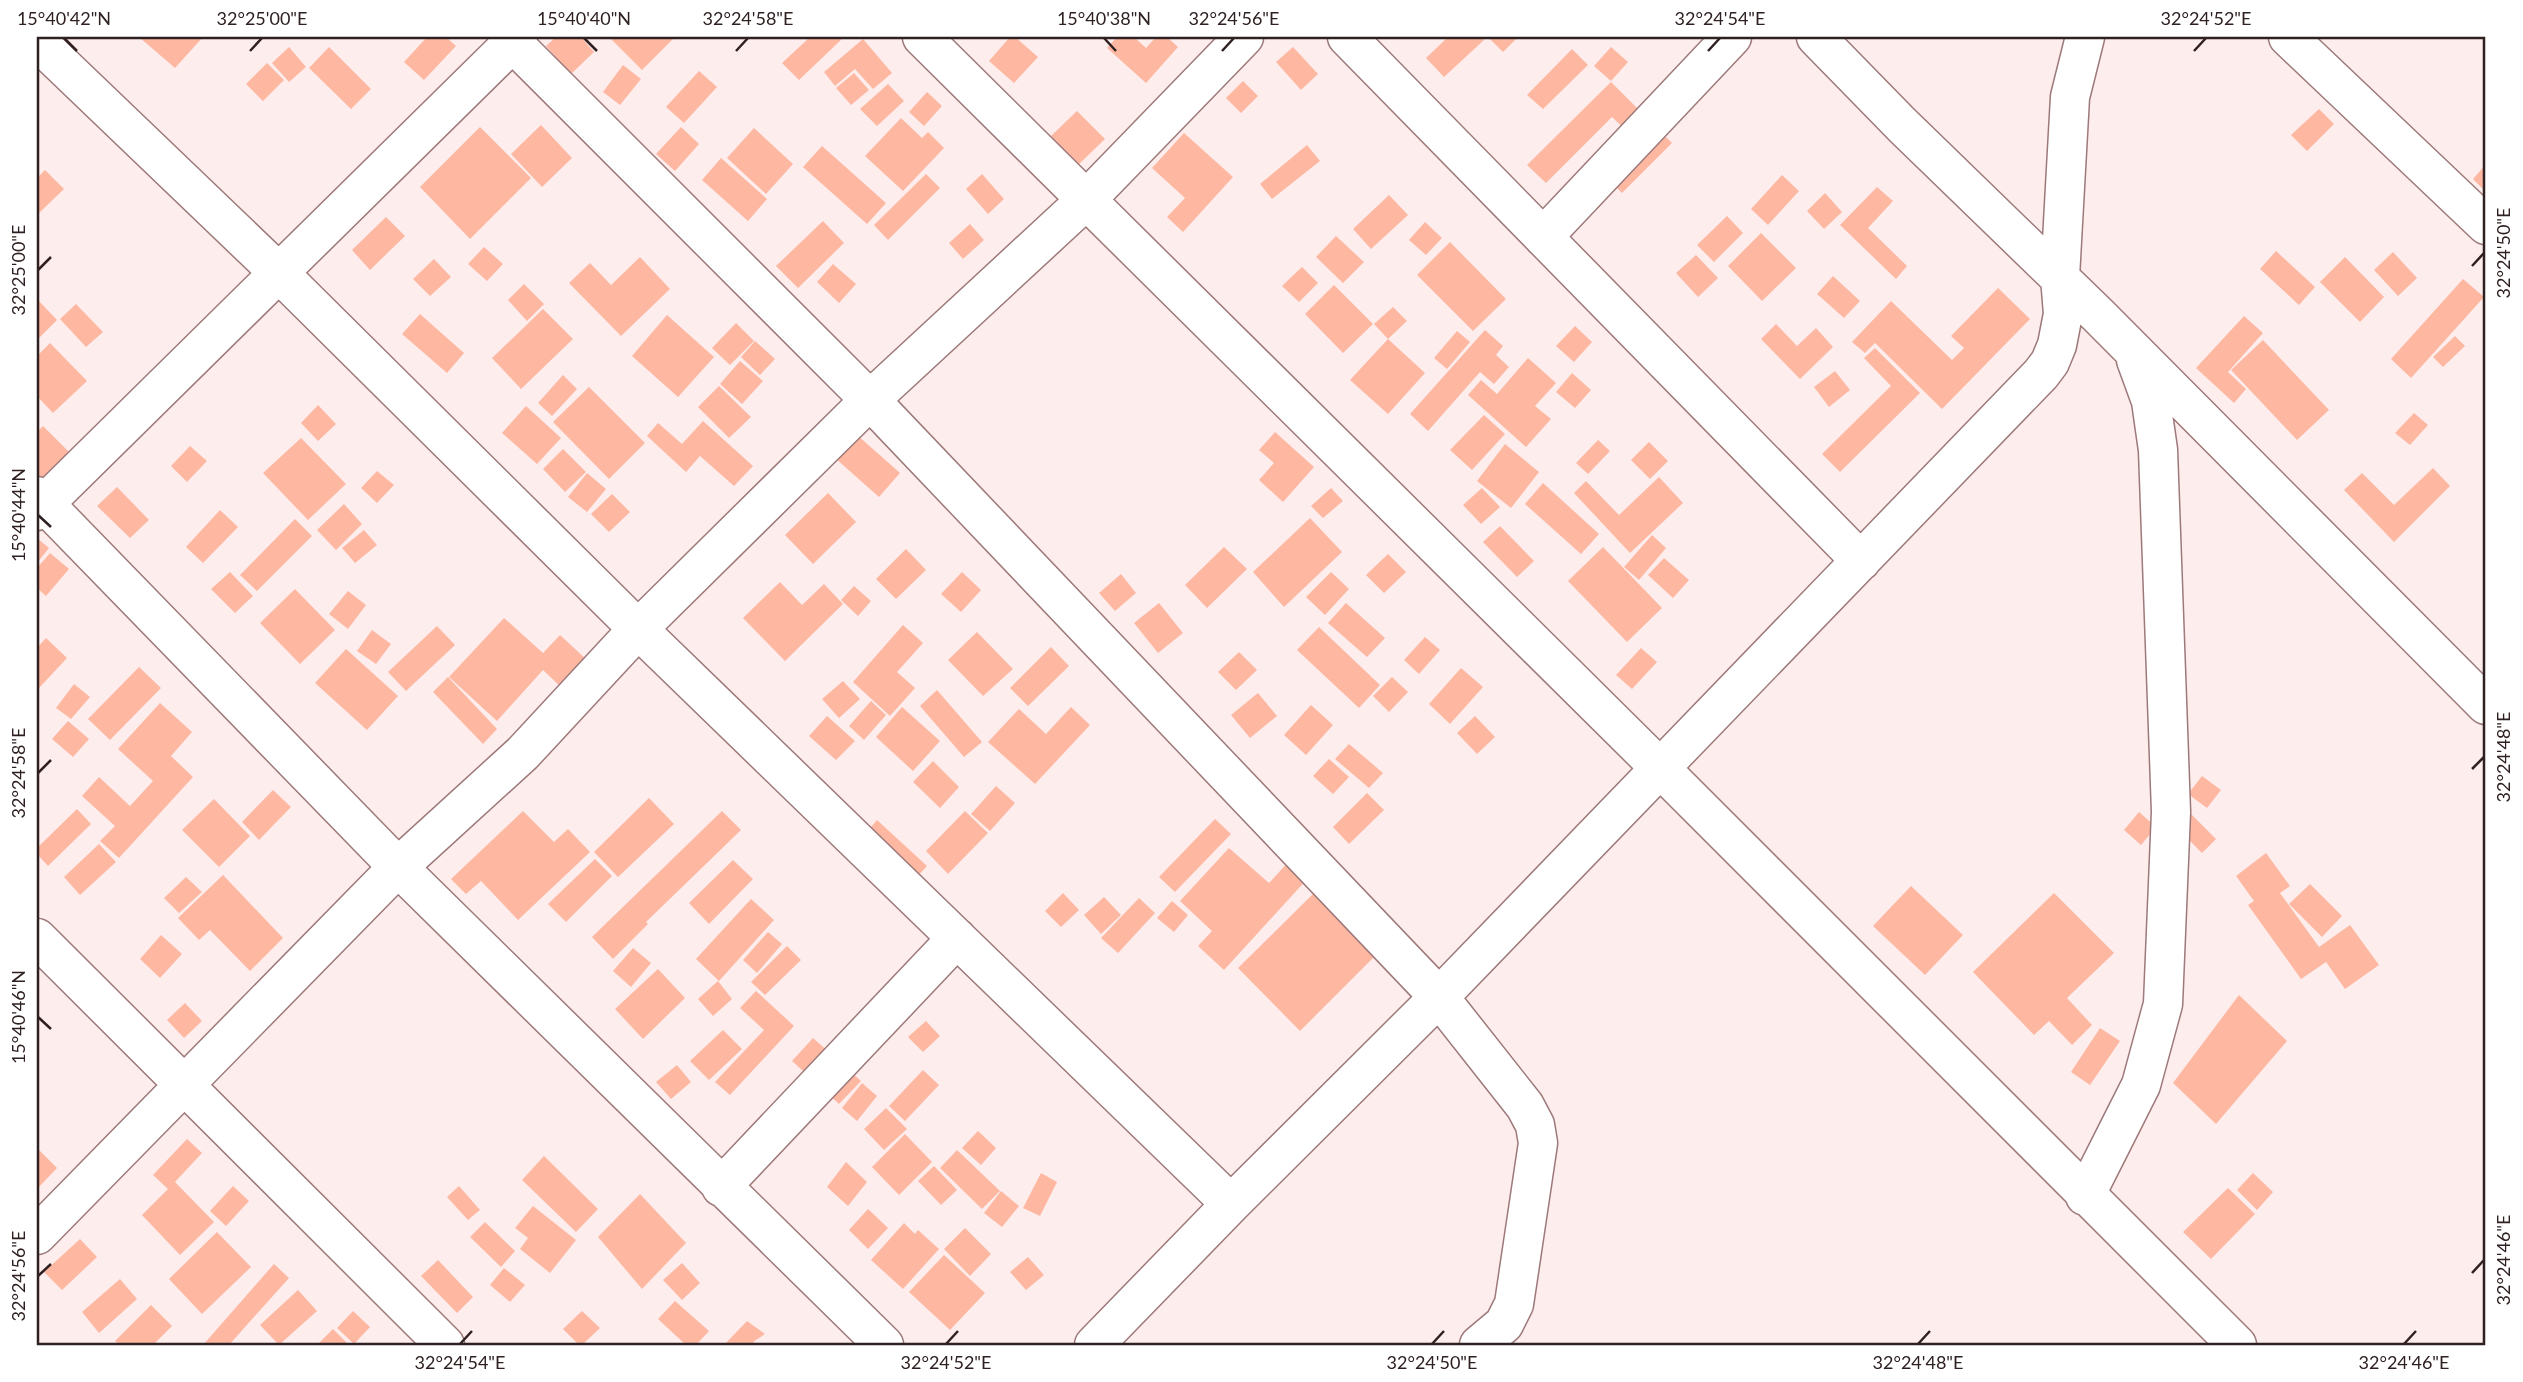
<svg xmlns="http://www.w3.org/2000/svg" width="2523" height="1382" viewBox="0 0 2523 1382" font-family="Lato,sans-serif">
<rect width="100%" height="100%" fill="#fdeded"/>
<path fill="#feb8a2" d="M139 37H203L175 68Z
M427 37H446L456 46 424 80 404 62Z
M556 37H581L594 52 571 74 546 46Z
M609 37H675L642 70Z
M810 37H844L799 80 782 63Z
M1010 37H1015L1038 57 1014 83 989 61Z
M1117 37H1134L1146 48 1156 37H1167L1178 47 1146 83 1107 48Z
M1448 37H1481L1484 40 1444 77 1426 58Z
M1488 37H1518L1503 52Z
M863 39 892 73 873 89 855 69 835 86 824 72Z
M289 47 306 67 289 82 272 63Z
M329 47 371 89 351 109 309 68Z
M1293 47 1318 74 1301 90 1276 62Z
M1611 47 1628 62 1611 81 1594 66Z
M1572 49 1588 65 1543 109 1527 95Z
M267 63 284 80 263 101 246 84Z
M623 65 641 79 620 105 603 92Z
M699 71 717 87 684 123 666 107Z
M854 73 869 90 851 105 836 88Z
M1243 81 1258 96 1241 113 1226 98Z
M1611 82 1672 143 1622 193 1603 174 1636 140 1612 117 1546 183 1527 165Z
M888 84 904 101 877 126 860 109Z
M927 92 942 106 924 126 909 112Z
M2319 109 2334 124 2307 151 2291 135Z
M1077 111 1105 139 1078 165 1051 136Z
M901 118 922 138 928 132 944 148 903 191 865 156Z
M541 125 572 158 542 187 511 154Z
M480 127 531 178 470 239 420 187Z
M681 127 699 144 675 171 656 154Z
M754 128 793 164 766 194 727 158Z
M1184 133 1233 177 1183 232 1167 217 1185 198 1152 168Z
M1307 145 1320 161 1272 199 1260 184Z
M822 146 886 203 867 224 803 167Z
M721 158 767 199 748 221 702 180Z
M2486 164V192L2473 179Z
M45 170 64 189 37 215V178Z
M926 174 940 188 888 240 874 225Z
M982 174 1004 199 988 214 966 189Z
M1782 175 1799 191 1768 225 1751 209Z
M1877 187 1893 201 1868 228 1907 266 1896 279 1840 225Z
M1825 193 1842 212 1824 229 1807 211Z
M1389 195 1408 215 1371 249 1353 229Z
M1727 216 1743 233 1714 262 1697 245Z
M386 217 405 236 370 270 352 250Z
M823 221 844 243 798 288 776 266Z
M1425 222 1442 238 1426 255 1409 240Z
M970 224 984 240 963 259 949 243Z
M1761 233 1796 268 1762 301 1728 266Z
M1336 236 1364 262 1343 283 1316 257Z
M1450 242 1506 299 1473 331 1417 275Z
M484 247 503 264 487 281 468 264Z
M2276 251 2315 287 2299 305 2260 269Z
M2393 252 2417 278 2398 296 2374 270Z
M1696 255 1718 278 1698 297 1676 273Z
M640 257 670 289 621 336 569 283 590 263 611 285Z
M2345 257 2384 297 2360 322 2320 282Z
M434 259 451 277 430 296 413 279Z
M833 264 856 284 839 303 817 282Z
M1302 267 1318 283 1299 302 1282 286Z
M1833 276 1860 301 1844 318 1817 294Z
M2463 279 2484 297 2411 378 2391 359Z
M524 284 544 304 527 321 508 300Z
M1334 285 1373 324 1343 353 1305 314Z
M1998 288 2030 319 1942 409 1875 343 1865 353 1852 342 1891 301 1952 360 1964 348 1951 336Z
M37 299 57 320 37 340Z
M76 304 103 332 86 347 60 319Z
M1393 307 1407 321 1388 339 1374 324Z
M543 309 573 339 521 389 492 358Z
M420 314 464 353 447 373 402 334Z
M667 315 714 357 678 397 632 356Z
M2244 316 2263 333 2228 372 2246 389 2234 403 2196 368Z
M736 323 754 341 730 365 712 348Z
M1776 324 1797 346 1816 328 1833 347 1800 379 1761 339Z
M1575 326 1592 342 1574 362 1556 346Z
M1485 330 1503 346 1496 355 1509 367 1494 384 1480 372 1428 431 1410 414Z
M1457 331 1470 342 1447 369 1434 358Z
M2455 336 2465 346 2443 367 2433 357Z
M1388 339 1425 373 1388 414 1350 380Z
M2263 340 2329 410 2297 440 2231 370Z
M755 341 775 359 760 375 741 357Z
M50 343 87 381 53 413 37 396V356Z
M1875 348 1920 393 1840 472 1822 454 1891 386 1864 358Z
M1528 358 1556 383 1535 406 1551 419 1526 447 1468 395 1481 380 1497 394Z
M740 361 763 381 742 404 720 384Z
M1835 371 1850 390 1829 407 1814 387Z
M1572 373 1591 390 1575 408 1556 392Z
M563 375 577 389 552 416 538 403Z
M719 386 751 417 729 438 698 407Z
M589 387 645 443 609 479 553 422Z
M318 405 336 424 318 441 301 423Z
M526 406 561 438 537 464 502 433Z
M2414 413 2428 425 2410 445 2395 433Z
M1484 415 1505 434 1472 470 1450 450Z
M703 421 753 466 734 486 700 456 686 472 647 436 658 423 682 444Z
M43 426 70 453 42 479 37 474V432Z
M1275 432 1314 467 1283 502 1259 480 1274 463 1259 450Z
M856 434 900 473 879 497 835 458Z
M301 438 346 484 308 520 263 473Z
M1598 440 1610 451 1588 474 1576 463Z
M1649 442 1668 461 1650 479 1631 460Z
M1505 444 1539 472 1511 508 1477 481Z
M190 446 207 461 187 482 171 466Z
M563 449 586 472 565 492 543 469Z
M2433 468 2450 486 2394 542 2344 490 2362 473 2394 505Z
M377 471 394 485 377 503 361 488Z
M587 473 606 489 587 512 568 497Z
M1659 477 1683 503 1630 553 1574 493 1586 481 1619 515Z
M1543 483 1599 534 1581 554 1525 504Z
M117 487 149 520 130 538 97 506Z
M1331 488 1343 501 1323 518 1311 506Z
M1482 488 1500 507 1481 524 1463 505Z
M828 493 856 522 813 564 785 535Z
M612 494 630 512 609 532 591 514Z
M344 504 362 524 336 550 317 530Z
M220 510 238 527 203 563 186 547Z
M1310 518 1342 552 1284 607 1253 572Z
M295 519 312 536 257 591 240 575Z
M1500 526 1534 561 1517 577 1483 542Z
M364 530 377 545 355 563 342 548Z
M1652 535 1666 548 1639 580 1624 567Z
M38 539 49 548 37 563V540Z
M1224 547 1247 569 1207 608 1185 585Z
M1603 547 1662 608 1627 642 1568 581Z
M906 549 926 570 896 599 876 579Z
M50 553 69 569 46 596 37 588V568Z
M1388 554 1406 572 1384 593 1366 575Z
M1664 558 1689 580 1673 598 1648 575Z
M230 572 253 596 235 613 211 589Z
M962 572 981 590 961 612 941 594Z
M1331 572 1349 589 1325 615 1306 597Z
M1121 574 1136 593 1115 611 1099 593Z
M780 582 802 605 824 584 843 604 785 661 743 618Z
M854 586 871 601 858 616 841 600Z
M295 589 335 630 300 664 260 623Z
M348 591 366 605 348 629 329 614Z
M1159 603 1183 633 1158 653 1134 623Z
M1346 603 1385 638 1367 657 1328 623Z
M504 618 543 653 560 635 587 660 562 688 543 670 497 721 449 677Z
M903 625 923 643 897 672 915 688 890 716 853 682Z
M437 626 455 645 406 691 388 672Z
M1319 627 1380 685 1359 708 1297 650Z
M372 630 391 644 376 664 357 651Z
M977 632 1013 669 983 696 948 660Z
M1425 637 1440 650 1419 674 1404 660Z
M46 638 67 658 39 688 37 686V648Z
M1051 647 1069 666 1028 706 1010 688Z
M1641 648 1657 662 1632 689 1616 675Z
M346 649 398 696 367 730 315 683Z
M1239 652 1257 670 1236 690 1218 672Z
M139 667 161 688 110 740 88 719Z
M1461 668 1483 687 1450 724 1429 704Z
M448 677 497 729 483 744 433 692Z
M1392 677 1408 692 1389 712 1373 696Z
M843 681 860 699 839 718 822 699Z
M74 684 90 697 71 719 56 708Z
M937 690 982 742 964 757 920 706Z
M1258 693 1277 716 1250 738 1231 715Z
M871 701 886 715 864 740 849 726Z
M160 703 192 732 171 756 193 777 119 858 100 841 115 826 82 796 99 777 130 806 153 781 118 749Z
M1311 705 1333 725 1306 755 1284 735Z
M902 707 940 741 913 771 876 737Z
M1071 707 1090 725 1035 784 988 742 1019 709 1046 734Z
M827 716 855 741 836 760 809 736Z
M1475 716 1495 737 1477 754 1457 733Z
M68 721 89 739 73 757 52 739Z
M1349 744 1383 773 1369 788 1335 759Z
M1329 759 1349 777 1333 794 1313 776Z
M933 761 959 787 940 808 913 782Z
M2202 776 2221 790 2207 808 2188 794Z
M996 786 1015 803 990 831 971 814Z
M273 790 291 807 259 840 242 822Z
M1367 793 1384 810 1349 844 1333 827Z
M649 798 674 824 618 877 594 852Z
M214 799 250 836 219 867 182 830Z
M77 809 91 824 48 866 37 854V848Z
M523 811 554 842 568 829 590 852 518 920 481 881 466 894 451 879Z
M722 811 741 830 646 922 648 924 613 959 592 937Z
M965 811 988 833 948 874 926 851Z
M2139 812 2156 827 2141 845 2124 830Z
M2189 812 2216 839 2202 853 2175 826Z
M1215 819 1231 834 1175 892 1159 877Z
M877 820 927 866 916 878 866 833Z
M99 844 116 862 80 895 64 877Z
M1229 848 1269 883 1290 860 1309 877 1224 970 1198 946 1212 931 1180 901Z
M2266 853 2290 886 2280 893 2319 947 2350 925 2379 965 2345 989 2326 962 2301 979 2248 905 2254 901 2236 876Z
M595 859 612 876 566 922 548 904Z
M733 860 753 879 709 924 689 903Z
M223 875 283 938 250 971 210 930 199 940 178 918Z
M186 877 202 892 179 913 164 898Z
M2310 884 2342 916 2322 937 2289 904Z
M1911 886 1963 935 1925 975 1873 926Z
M1317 890 1378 953 1300 1031 1238 968Z
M1063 893 1079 910 1061 927 1045 911Z
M2054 893 2114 953 2067 998 2092 1025 2072 1045 2049 1021 2034 1035 1973 972Z
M1104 897 1121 915 1101 934 1084 915Z
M1139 898 1155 913 1118 953 1101 938Z
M751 899 774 920 719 981 696 959Z
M1172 901 1188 915 1174 932 1157 918Z
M768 932 782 944 757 973 743 960Z
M161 935 182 954 160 978 140 959Z
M787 946 801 960 765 995 751 982Z
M633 948 651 963 631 987 613 971Z
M658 969 685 998 643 1039 615 1009Z
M718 981 732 999 713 1016 698 999Z
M756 991 794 1026 730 1095 715 1082 764 1030 740 1008Z
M2239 995 2287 1041 2216 1124 2173 1083Z
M185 1003 202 1021 184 1038 167 1020Z
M926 1021 940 1036 923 1052 908 1037Z
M2100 1028 2120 1041 2090 1085 2071 1072Z
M723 1030 742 1049 709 1080 690 1061Z
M813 1038 861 1081 839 1104 792 1061Z
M677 1065 691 1082 671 1099 656 1082Z
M923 1070 939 1085 905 1121 889 1106Z
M862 1083 877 1096 857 1121 842 1108Z
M886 1108 907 1129 884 1150 864 1129Z
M978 1131 996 1148 981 1165 962 1148Z
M905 1134 932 1162 899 1195 872 1167Z
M187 1139 202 1153 175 1182 214 1222 180 1255 142 1215 168 1189 153 1175Z
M37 1148 57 1168 37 1189Z
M957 1150 1000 1191 982 1209 940 1168Z
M544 1156 598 1209 576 1232 522 1180Z
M846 1162 867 1182 848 1206 827 1187Z
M934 1166 957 1190 941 1205 918 1181Z
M1041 1173 1057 1182 1040 1216 1023 1208Z
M2253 1173 2273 1192 2257 1210 2237 1190Z
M233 1186 249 1201 226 1226 210 1211Z
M459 1186 480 1210 468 1220 447 1197Z
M2228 1188 2255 1214 2211 1259 2183 1232Z
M1001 1191 1019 1206 1002 1227 984 1213Z
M640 1194 686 1243 642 1289 598 1237Z
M533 1206 576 1240 550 1273 520 1249 528 1238 515 1228Z
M868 1209 888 1228 868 1249 849 1230Z
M485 1222 515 1251 501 1267 470 1237Z
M904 1223 915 1234 918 1230 939 1249 903 1289 871 1260Z
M965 1228 991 1254 970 1276 944 1249Z
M217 1232 251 1267 202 1314 169 1279Z
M80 1239 97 1257 62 1290 44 1272Z
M944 1255 985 1293 950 1330 909 1292Z
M1028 1257 1044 1275 1026 1290 1010 1272Z
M438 1260 473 1297 457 1313 421 1276Z
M682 1263 700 1283 682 1300 663 1280Z
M274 1264 289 1278 229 1345H203Z
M504 1268 525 1285 510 1302 490 1285Z
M120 1279 137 1299 99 1333 82 1312Z
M298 1290 317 1311 279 1345 260 1325Z
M675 1301 709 1331 696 1345H686L658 1319Z
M151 1305 172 1326 153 1345H119L115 1341Z
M353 1311 370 1327 354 1344 337 1328Z
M582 1311 600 1328 582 1345H579L563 1329Z
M747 1321 765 1334 753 1342 757 1345H724Z
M333 1329 349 1345H317Z"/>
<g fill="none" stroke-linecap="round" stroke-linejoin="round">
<defs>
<path id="minor" d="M507 37 870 400 1439 997 1525 1106 1535 1125 1538 1143 1514 1304 1504 1324 1479 1345
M922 37 1661 769 2237 1345
M1347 37 1861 561
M1816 37 1902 125 2098 315 2486 705
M2288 37 2486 225
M37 41 278 272 638 629 1231 1204
M1543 237 1732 37
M37 496 398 867 884 1345
M37 511 518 37
M37 938 445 1345
M721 1187 957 938
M2085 1196 2141 1085 2163 1004 2171 812 2158 450 2151 401 2136 360
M37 1235 398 867 523 753 638 629 870 400 1085 201 1244 37
M1094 1345 1231 1204 1439 997 2041 374 2050 362 2057 345 2063 314 2060 277 2070 97 2085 37"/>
</defs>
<use href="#minor" stroke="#9d797a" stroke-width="41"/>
<use href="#minor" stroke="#fff" stroke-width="38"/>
</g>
<path fill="none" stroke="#2f2021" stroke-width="2.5" d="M64 38 77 51M584 38 597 51M1104 38 1116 51M250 51 262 38M736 51 748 38M1222 51 1234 38M1708 51 1720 38M2194 51 2206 38M2472 266 2484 253M38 270 51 257M38 515 51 527M2472 769 2484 757M38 773 51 760M38 1017 51 1029M2472 1273 2484 1260M38 1276 51 1264M460 1344 472 1331M946 1344 958 1331M1432 1344 1444 1331M1918 1344 1930 1331M2404 1344 2416 1331"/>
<rect width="2523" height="1382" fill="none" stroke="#ffffff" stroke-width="77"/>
<rect x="38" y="38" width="2446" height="1306" fill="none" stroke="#2f2021" stroke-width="2.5"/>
<g font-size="18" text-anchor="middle" fill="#2f2021">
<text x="64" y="25">15°40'42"N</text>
<text x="262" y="25">32°25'00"E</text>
<text x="584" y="25">15°40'40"N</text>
<text x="748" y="25">32°24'58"E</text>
<text x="1104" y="25">15°40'38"N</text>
<text x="1234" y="25">32°24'56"E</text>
<text x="1720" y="25">32°24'54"E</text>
<text x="2206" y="25">32°24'52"E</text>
<text transform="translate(2504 253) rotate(-90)" y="6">32°24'50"E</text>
<text transform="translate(19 270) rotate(-90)" y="6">32°25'00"E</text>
<text transform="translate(19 515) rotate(-90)" y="6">15°40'44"N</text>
<text transform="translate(2504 757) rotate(-90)" y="6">32°24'48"E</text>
<text transform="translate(19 773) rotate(-90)" y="6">32°24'58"E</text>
<text transform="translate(19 1017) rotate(-90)" y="6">15°40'46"N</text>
<text transform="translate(2504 1260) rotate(-90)" y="6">32°24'46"E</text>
<text transform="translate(19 1276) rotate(-90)" y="6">32°24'56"E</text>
<text x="460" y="1369">32°24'54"E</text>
<text x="946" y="1369">32°24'52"E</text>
<text x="1432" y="1369">32°24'50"E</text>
<text x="1918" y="1369">32°24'48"E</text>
<text x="2404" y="1369">32°24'46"E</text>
</g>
</svg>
